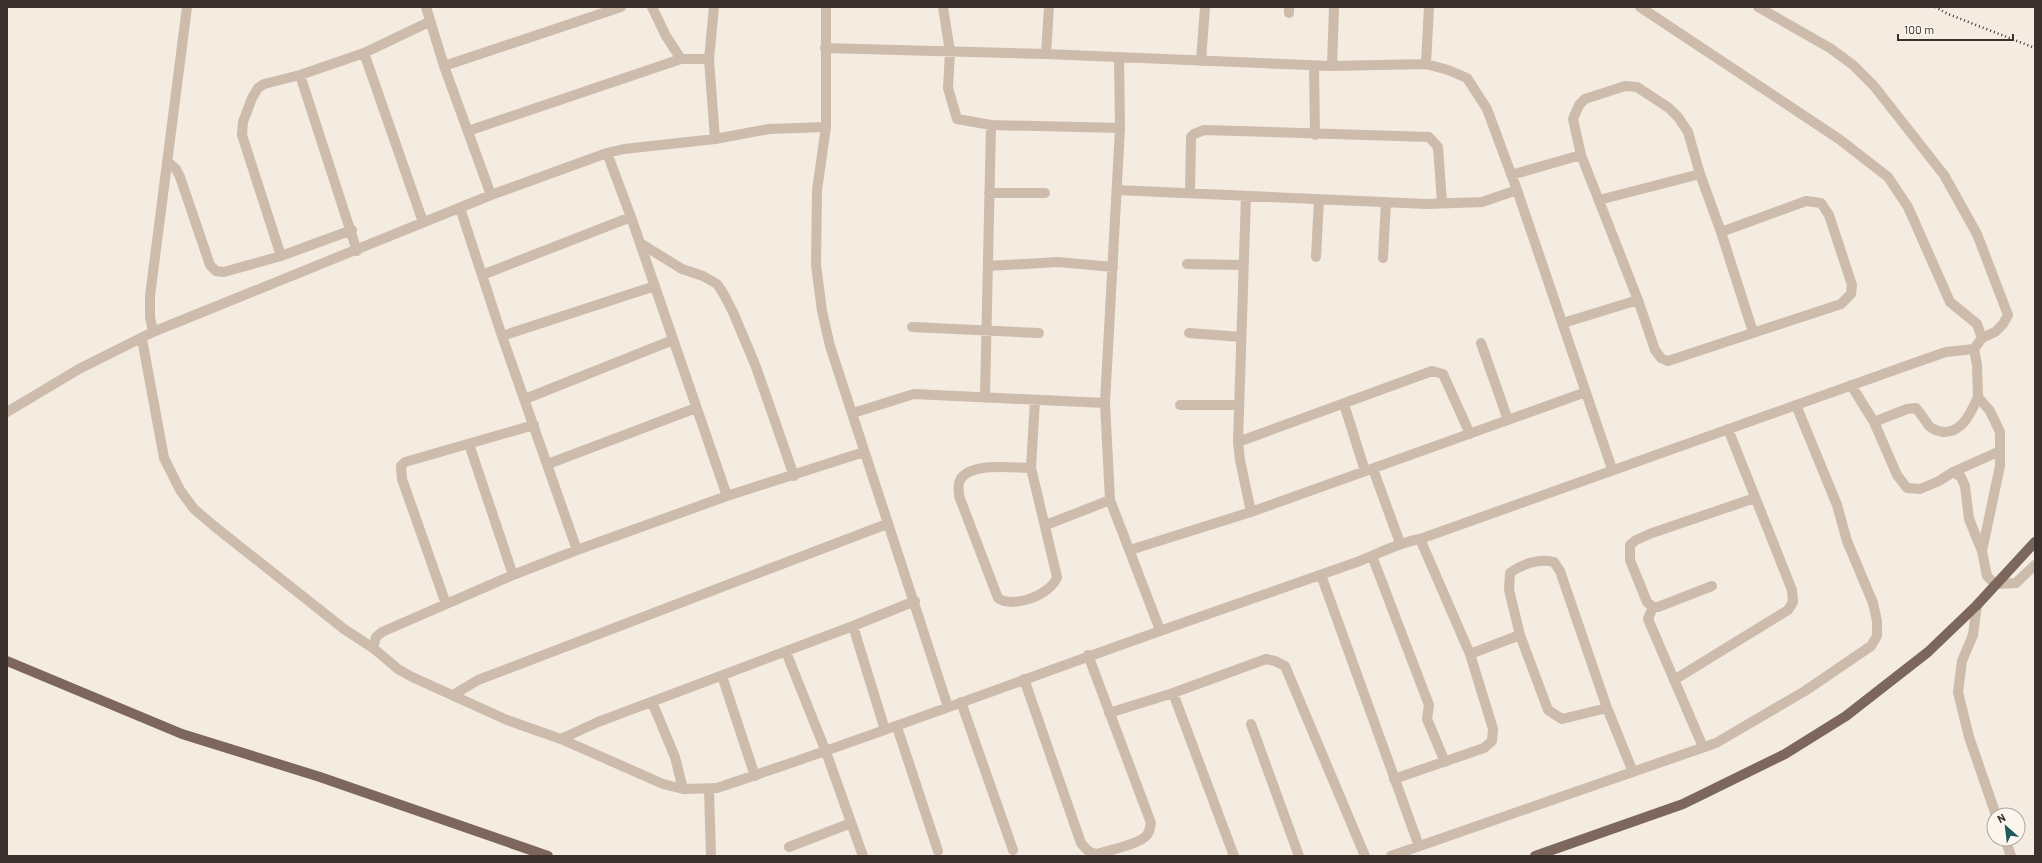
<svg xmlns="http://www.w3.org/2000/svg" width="2042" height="863" viewBox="0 0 2042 863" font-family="Barlow,sans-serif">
<rect width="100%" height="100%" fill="#f4ebe1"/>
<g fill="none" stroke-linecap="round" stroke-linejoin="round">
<path stroke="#cdbbac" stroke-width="10" d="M426 7 444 66 491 195
M652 7 666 36 681 59
M714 7 709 59 715 139
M826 7V127L817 190 816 265 822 311 830 346 948 707
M943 7 950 52 948 88 957 119 991 125 1120 128
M1289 7V13
M1640 7 1839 139 1888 177 1908 207 1950 302 1977 324 1982 338
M1758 7 1830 48 1853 65 1874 86 1944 175 1977 234 2008 315 2003 324 1995 332 1982 338 1974 349 1977 365 1978 397 1990 411 2000 432V466L1982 551
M825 48 1046 54 1332 66 1426 64 1448 70 1467 78 1487 109 1517 190 1612 469
M364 53 423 222
M1046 54 1049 7
M1119 58 1120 128 1105 403 1110 500 1160 630
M1201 61 1205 7
M1426 64 1429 7
M444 66 621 7
M1314 66 1315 135
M1332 66 1334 7
M300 75 357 251
M468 131 681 59H709
M607 153 631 217 727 496
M167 161 176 169 180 177 210 265 216 271 224 272 281 256 352 230
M1511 175 1581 155 1638 300 1655 350 1661 358 1668 361 1841 304 1851 294 1852 285 1829 215 1821 203 1806 201 1721 232 1700 174 1688 132 1678 117 1669 108 1637 87 1625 86 1585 99 1579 105 1573 119 1581 155
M1117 190 1427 204 1482 202 1517 190
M989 193H1045
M1190 193 1191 137 1194 134 1204 130 1429 137 1438 147 1442 203
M1599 200 1700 174
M460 208 502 336 577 550
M1721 232 1753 332
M640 243 682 269 703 276 717 284 723 293 733 312 756 367 794 476
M281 256 242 135 243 122 252 98 258 88 264 84 300 75 364 53 429 22
M1316 257 1319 199
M1383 258 1386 202
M1187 264 1243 265
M988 266 1058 262 1113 267
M482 275 631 217
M1563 323 1638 300
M912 327 1039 333
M153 332 150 317V296L187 7
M1189 333 1241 337
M502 336 655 286
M142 339 164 458 180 490 194 509 214 526 344 629 373 648 398 669 412 677 507 720 561 739 663 784 683 789 717 788C892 730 1063 664 1237 604 1277 590 1317 576 1357 562 1378 554 1397 543 1420 539L1917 362 1946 352 1974 349
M1481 343 1508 420
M1851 385 1874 422 1897 475 1907 488 1920 489 1939 481 1953 472 2000 451
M985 397 991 125
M525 399 673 340
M1344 404 1365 471
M1180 405H1238
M7 412 79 369 153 332 491 195 607 153 624 149 715 139 769 129 826 127
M853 413 914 394 1105 403
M1874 422 1907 409 1916 408C1921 414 1925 420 1929 426 1933 430 1938 431 1943 432 1963 433 1971 412 1978 397
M1238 442 1246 196
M469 444 513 575
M548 464 696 408
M1031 468C1013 468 965 461 959 483 958 487 959 492 959 496L998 598C1013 609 1051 595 1057 577L1031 468 1035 400
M1373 469 1400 543
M1953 472 1961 477 1965 486 1969 519 1982 551 1987 576 1995 584 2016 583 2035 565
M1251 512 1240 460 1238 442 1432 371 1443 374 1470 434
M1046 525 1110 500
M1130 550 1251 512 1586 392
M1372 556 1429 705 1427 719 1445 762
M1321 575 1419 846
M1712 586 1658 607H1653L1647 602 1630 560V545L1636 540 1652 533 1755 498
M446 604 402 479 401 466 405 462 534 425
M1977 605 1973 635 1962 661 1958 692 1969 737 1996 815
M1653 607 1648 619 1703 747
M853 626 885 730
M373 648 376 637 382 632 513 575 577 550 727 496 864 452
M786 652 826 752 863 856
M1470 654 1520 635
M722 676 755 776
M1024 679 1081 843C1086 849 1089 853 1097 854 1110 850 1140 844 1147 835 1150 831 1150 827 1151 823L1088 655
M1674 680 1788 610 1793 602 1792 590 1728 429
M1173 693 1234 856
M453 695 478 680 887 524
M652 702 675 757 683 789
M961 702 1013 850
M1607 708 1562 719 1548 710 1520 635 1509 590 1510 573C1522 564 1539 558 1554 562L1560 571 1607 708 1633 772
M1109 713 1173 693 1266 659 1275 661 1285 666 1365 856
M1251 724 1299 856
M897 727 938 851
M561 739 598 722 853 626 915 601
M1394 779 1484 748 1492 741 1493 729 1470 654 1420 539
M709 789 711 856
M2005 839 2011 856
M789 847 851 823
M1391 856 1716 743 1805 691 1871 646 1877 636V621L1873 603 1847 541 1837 505 1796 405"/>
<path stroke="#7d675c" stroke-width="10" d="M7 661 182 734 320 777 548 856
M1535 856 1683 804 1785 754 1846 716 1928 652 1977 605 2035 542"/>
<path stroke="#3b302b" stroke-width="2.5" stroke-dasharray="1 3" stroke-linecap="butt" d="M1935 7 1948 14 2035 48"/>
</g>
<rect width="2042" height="863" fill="none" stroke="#3b302b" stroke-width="16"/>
<g transform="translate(2006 827) rotate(332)"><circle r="19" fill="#fbf5ee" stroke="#aea6a0"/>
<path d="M0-3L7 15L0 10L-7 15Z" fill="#1f5a5e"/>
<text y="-6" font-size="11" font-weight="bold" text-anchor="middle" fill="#3b302b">N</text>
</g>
<path d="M1898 34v6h115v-6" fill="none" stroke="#3b302b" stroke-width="2"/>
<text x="1904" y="34" font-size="12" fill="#3b302b" stroke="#fbf5ee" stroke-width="3" paint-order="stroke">100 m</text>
</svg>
